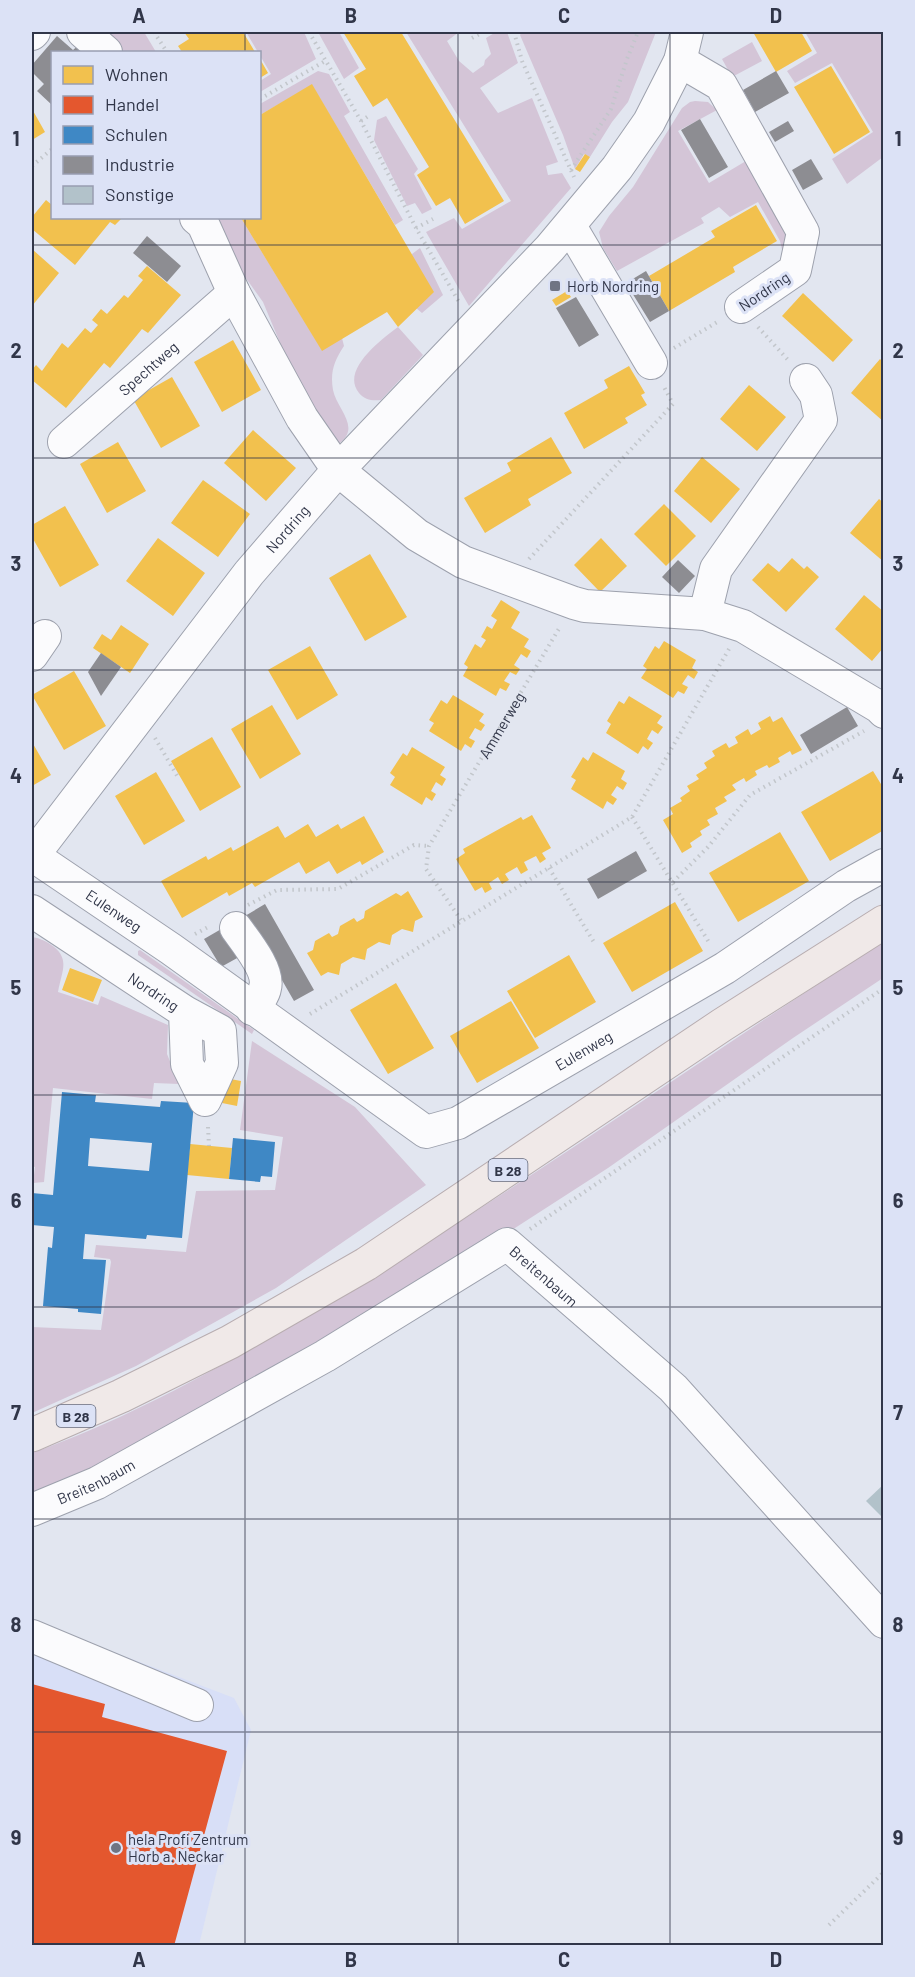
<svg xmlns="http://www.w3.org/2000/svg" width="915" height="1977" viewBox="0 0 915 1977" font-family="Barlow,sans-serif">
<rect width="100%" height="100%" fill="#e2e6f0"/>
<path fill="#d8dff7" d="M32 1621 234 1698 251 1730 199 1945H32Z"/>
<path fill="#d4c5d7" d="M97 32H144L156 52H114Z
M246 32H304L316 59 260 92V81L271 74Z
M318 32H339L359 68 344 79Z
M406 32H459L447 41 459 61 473 73 484 65 485 60 491 54 486 38 496 32H507L518 63 480 88 498 113 532 98 558 162 546 166 548 175 562 173 571 188 469 306 426 232 454 218 462 229 511 201Z
M522 32H656L628 102 612 122 590 157 584 154 575 169 563 135 520 35Z
M805 32H883V157L847 184 832 159 873 132 832 63 795 83 787 71 817 53Z
M752 42 762 61 732 77 722 59Z
M318 71 329 74 350 112 344 116 403 220 395 225 312 85 260 115V104Z
M695 101 708 102 717 110 678 131 709 183 751 158 793 231 784 258 780 241 758 202 730 217 719 207 701 218 704 223 617 271 603 248 599 232 609 216 633 187 682 108 690 102Z
M386 116 418 169 414 174 432 209 422 214 415 203 407 206 374 140 377 120Z
M203 218H241L322 350 342 338 344 346C334 361 330 372 333 390 337 410 363 428 337 445H329L288 362 263 302Z
M420 248 443 295 422 313 416 308 412 254Z
M398 327 423 355 381 400C372 401 365 400 359 393 340 370 382 339 398 327Z
M32 937C39 938 43 940 50 944 71 958 62 970 58 992L98 1005 101 996 168 1025 167 1054 179 1084 154 1083 152 1099 53 1088 44 1182 33 1183 35 1167 32 1166Z
M883 942V978L793 1038 608 1168 453 1268 300 1363 32 1499V1453C136 1416 231 1361 326 1305 516 1191 697 1061 883 942Z
M140 950 254 1030 252 1034 138 955V951Z
M252 1041 355 1107 426 1185 276 1288 136 1366 32 1413V1327L101 1330 111 1262 110 1259 94 1257 96 1245 186 1252 196 1191 275 1190 283 1137 240 1130Z"/>
<path fill="#f2c14e" d="M184 32H243L255 52H182L178 46 189 39Z
M343 32H401L504 201 465 224 450 198 436 206 417 175 429 167 387 98 373 107 354 76 366 69Z
M753 32H801L812 51 776 72Z
M260 59 268 73 260 78Z
M831 66 870 132 834 154 794 87Z
M312 84 434 292 398 327 387 312 322 351 241 218H260V115Z
M32 109 45 132 32 140Z
M585 154 590 157 580 172 575 169Z
M46 200 52 205V218H122L115 225 110 222 75 265 32 229V217Z
M756 205 777 241 733 267 735 272 669 311 649 276 715 237 711 231Z
M32 249 59 273 32 306Z
M147 266 181 295 148 333 142 329 110 368 104 363 66 408 32 380V370L36 365 42 371 62 343 68 348 85 328 91 333 98 325 92 320 101 309 107 314 124 295 128 298 143 280 138 276Z
M567 291 571 297 556 306 552 300Z
M803 293 853 340 833 362 782 316Z
M233 340 261 390 222 412 194 362Z
M880 359 884 363V422L851 393Z
M629 366 645 393 641 395 647 405 625 418 628 423 584 449 564 413 608 388 604 380Z
M172 377 200 426 161 448 133 399Z
M749 385 786 417 757 451 720 419Z
M253 430 296 468 266 501 224 463Z
M551 437 572 473 528 499 531 505 485 533 464 498 511 471 507 463Z
M118 442 146 491 107 513 80 464Z
M702 457 740 489 711 523 674 491Z
M203 480 250 514 218 557 171 523Z
M879 499 884 503V562L850 533Z
M664 504 696 536 666 566 634 534Z
M65 506 99 565 60 587 32 537V525Z
M158 538 205 573 173 616 126 581Z
M601 538 627 566 600 592 574 565Z
M370 554 407 617 365 641 329 578Z
M792 558 804 569 807 566 819 577 786 612 752 580 768 563 779 572Z
M864 595 884 612V647L872 661 835 629Z
M501 600 520 612 511 628 529 639 524 647 531 651 527 658 521 654 514 665 520 669 516 675 510 672 504 681 510 684 506 691 500 688 496 696 463 676 468 667 464 664 475 644 481 648 486 640 481 637 487 626 492 629 497 620 491 616Z
M121 625 149 644 130 673 93 648 102 634 111 640Z
M664 641 696 660 692 668 698 672 694 679 688 675 682 684 688 687 684 694 678 691 673 698 641 678 647 669 643 666 655 646 659 649Z
M310 646 338 695 297 720 268 670Z
M74 671 106 726 64 750 32 695Z
M453 695 484 714 479 721 485 725 481 731 475 728 469 738 475 741 471 748 465 744 461 751 429 731 434 723 429 720 441 700 447 704Z
M629 696 662 716 657 723 663 727 658 734 652 730 647 739 653 743 648 750 643 746 638 754 606 733 611 724 607 721 619 701 624 704Z
M272 705 301 754 260 779 231 729Z
M770 716 773 722 782 717 802 750 792 755 790 751 778 758 780 762 769 768 767 765 755 771 757 775 746 782 744 778 732 785 736 790 724 797 727 801 715 808 718 814 707 820 710 825 700 831 702 835 690 843 692 847 682 853 663 820 673 814 670 808 682 801 680 798 690 791 687 786 699 779 696 775 707 768 704 763 715 756 712 751 726 743 729 748 738 743 735 737 748 729 751 735 761 729 758 723Z
M212 737 241 787 200 811 171 761Z
M32 742 51 775 32 786Z
M412 747 445 767 440 775 446 779 442 786 436 782 431 791 436 794 432 801 426 797 422 805 390 785 395 777 390 773 403 753 407 756Z
M593 752 625 771 621 779 627 783 623 790 617 786 611 795 617 799 613 805 607 801 603 809 571 789 576 780 571 777 583 757 588 761Z
M873 771 884 789V830L830 861 801 812Z
M156 772 185 821 144 845 115 796Z
M532 815 551 848 542 853 546 859 540 863 536 856 524 862 528 870 521 874 517 867 505 874 509 880 502 884 498 877 489 883 492 889 485 893 482 887 475 891 456 859 465 853 463 849 521 817 523 820Z
M364 816 384 852 362 865 360 861 337 874 329 861 306 874 299 862 255 887 252 883 229 896 227 892 182 918 161 881 206 856 208 860 231 847 233 851 278 826 285 838 308 824 316 837 338 824 341 829Z
M780 832 809 881 738 922 709 873Z
M408 891 423 917 415 921 413 932 402 929 392 935 390 945 379 942 367 949 365 960 353 957 341 964 339 975 328 972 321 976 307 953 313 950 315 941 329 933 332 937 338 934 340 926 354 918 357 922 364 918 365 911 396 893 401 896Z
M675 902 703 951 632 992 603 943Z
M569 955 596 1002 535 1038 507 991Z
M70 968 102 980 93 1002 62 990Z
M396 983 434 1048 388 1074 350 1010Z
M511 1001 539 1048 477 1083 450 1036Z
M225 1078 241 1081 237 1106 222 1103Z
M190 1144 232 1148 229 1179 187 1175Z"/>
<path fill="#e4572e" d="M32 1684 105 1704 102 1717 227 1751 174 1946H32Z"/>
<path fill="#3f88c5" fill-rule="evenodd" d="M62 1092 96 1095 95 1102 160 1107 161 1101 194 1103 182 1238 147 1235 146 1239 85 1234 83 1259 106 1260 101 1314 78 1312V1309L43 1306 48 1247 52 1248 54 1227 32 1225V1193L53 1195ZM90 1138 152 1143 149 1171 88 1166Z
M233 1138 275 1142 272 1177 261 1176 260 1182 229 1179Z"/>
<path fill="#8d8d92" d="M57 36 73 50 81 43 92 52H52V105L37 91 44 84 32 72V65Z
M776 71 789 93 755 112 743 90Z
M700 119 728 167 709 178 681 130Z
M788 121 794 131 775 142 769 132Z
M811 159 823 179 803 190 792 170Z
M147 236 181 266 167 282 133 253Z
M646 271 669 311 650 322 626 283Z
M576 297 599 335 579 347 556 308Z
M678 560 695 576 679 593 662 577Z
M101 653 121 667 101 696 88 672Z
M847 707 858 726 811 754 800 735Z
M636 851 647 871 598 899 587 879Z
M265 904 314 990 294 1001 245 916Z
M223 928 239 957 221 967 204 939Z"/>
<path fill="#b2c2ca" d="M884 1484V1519L866 1501Z"/>
<g fill="none" stroke-linecap="round" stroke-linejoin="round">
<defs>
<g id="minor">
<path d="M83 32 106 52"/>
<path d="M32 34 34 32"/>
<path d="M680 61 721 85 803 232 795 270 741 307"/>
<path d="M196 218 203 224 234 293 302 418 338 470 417 535 463 562 574 603 585 606 705 614 743 626 879 707 884 712"/>
<path d="M570 226 651 363"/>
<path id="s2" d="M64 442 234 293"/>
<path d="M705 614 716 569 821 420 816 395 806 380"/>
<path d="M32 655 45 636"/>
<path id="s3" d="M32 855 171 949 426 1132 458 1123 725 968 846 886 884 865"/>
<path id="s4" d="M32 857 249 573 338 470 550 248 617 168 649 122 680 61 687 32"/>
<path id="s5" d="M32 911 185 1012 220 1031 222 1063 205 1100 187 1064 185 1012"/>
<path d="M236 928C246 942 270 971 265 988 264 995 257 1003 252 1009"/>
<path id="s6" d="M32 1510 97 1483 325 1356 507 1244 673 1388 884 1622"/>
<path d="M32 1636 197 1705"/>
</g>
<path id="major" d="M32 1435 121 1396 230 1342 366 1264 722 1025 884 922"/>
</defs>
<use href="#minor" stroke="#9da1ad" stroke-width="34"/>
<use href="#major" stroke="#b8adb0" stroke-width="35"/>
<g stroke="#c2c6cb" stroke-width="4" stroke-dasharray="1.5 4.5" stroke-linecap="butt">
<path d="M154 32 167 52"/>
<path d="M309 32 361 121 416 228 459 302"/>
<path d="M514 32 522 61 574 177"/>
<path d="M472 38 483 32"/>
<path d="M260 99 325 61"/>
<path d="M361 121 370 115"/>
<path d="M32 166 52 149"/>
<path d="M571 170 611 109 627 59 638 32"/>
<path d="M416 228 433 219"/>
<path d="M758 327 789 361"/>
<path d="M674 348 719 321"/>
<path d="M529 559 673 404 663 385"/>
<path d="M155 738 179 779"/>
<path d="M632 817 710 944"/>
<path d="M549 868 595 944"/>
<path d="M673 882 708 847 750 795 864 731"/>
<path d="M248 905 277 890 338 889 414 845 429 846"/>
<path id="s1" d="M461 920 426 869 429 846 560 627"/>
<path d="M195 934 210 926"/>
<path d="M310 1014 632 817 729 649"/>
<path d="M208 1127 209 1146"/>
<path d="M530 1229 884 988"/>
<path d="M829 1925 884 1872"/>
</g>
<use href="#minor" stroke="#fbfbfd" stroke-width="32"/>
<use href="#major" stroke="#f0e9e8" stroke-width="33"/>
</g>
<path fill="none" stroke="#313649" stroke-width="1.5" stroke-opacity="0.55" d="M245 32V52M458 32V1946M670 32V1946M245 218V1946M32 245H884M32 458H884M32 670H884M32 882H884M32 1095H884M32 1307H884M32 1519H884M32 1732H884"/>
<g fill="#6f7483" stroke="#dce2f6" stroke-width="2">
<rect x="549" y="280" width="12" height="12" rx="3"/>
<circle cx="116" cy="1848" r="6"/>
</g>
<g text-anchor="middle" dominant-baseline="central" stroke-width="6" stroke-linejoin="round" paint-order="stroke">
<g fill="#dce2f6" stroke="#646a7d" stroke-width="1.5">
<rect x="488.5" y="1159" width="39" height="22" rx="4.5"/>
<rect x="56.5" y="1405" width="39" height="22" rx="4.5"/>
</g>
<g font-size="14" font-weight="bold" fill="#313649">
<text x="508" y="1170">B 28</text>
<text x="76" y="1416">B 28</text>
</g>
<g font-size="15" fill="#313649" stroke="#dce2f6" text-anchor="start">
<text x="567" y="286">Horb Nordring</text>
<text x="128" y="1839">hela Profi Zentrum<tspan x="128" dy="17">Horb a. Neckar</tspan></text>
</g>
<g font-size="15" fill="#313649" stroke="#dce2f6">
<text transform="translate(764 291) rotate(-34)">Nordring</text>
<text stroke="none"><textPath href="#s2" startOffset="112">Spechtweg</textPath></text>
<text stroke="none"><textPath href="#s4" startOffset="416">Nordring</textPath></text>
<text stroke="none"><textPath href="#s1" startOffset="226">Ammerweg</textPath></text>
<text stroke="none"><textPath href="#s3" startOffset="99">Eulenweg</textPath></text>
<text stroke="none"><textPath href="#s5" startOffset="146">Nordring</textPath></text>
<text stroke="none"><textPath href="#s3" startOffset="660">Eulenweg</textPath></text>
<text stroke="none"><textPath href="#s6" startOffset="594">Breitenbaum</textPath></text>
<text stroke="none"><textPath href="#s6" startOffset="70">Breitenbaum</textPath></text>
</g>
</g>
<rect width="915" height="1977" fill="none" stroke="#dce2f6" stroke-width="66"/>
<rect x="51" y="51" width="210" height="168" fill="#dce2f6" stroke="#989db1" stroke-width="1.5"/>
<rect x="63" y="66" width="30" height="18" fill="#f2c14e" stroke="#989db1" stroke-width="1.5"/>
<text x="105" y="81" font-size="18" fill="#313649">Wohnen</text>
<rect x="63" y="96" width="30" height="18" fill="#e4572e" stroke="#989db1" stroke-width="1.5"/>
<text x="105" y="111" font-size="18" fill="#313649">Handel</text>
<rect x="63" y="126" width="30" height="18" fill="#3f88c5" stroke="#989db1" stroke-width="1.5"/>
<text x="105" y="141" font-size="18" fill="#313649">Schulen</text>
<rect x="63" y="156" width="30" height="18" fill="#8d8d92" stroke="#989db1" stroke-width="1.5"/>
<text x="105" y="171" font-size="18" fill="#313649">Industrie</text>
<rect x="63" y="186" width="30" height="18" fill="#b2c2ca" stroke="#989db1" stroke-width="1.5"/>
<text x="105" y="201" font-size="18" fill="#313649">Sonstige</text>
<rect x="33" y="33" width="849" height="1911" fill="none" stroke="#313649" stroke-width="2"/>
<g font-size="20" text-anchor="middle" font-weight="bold" fill="#313649">
<text x="139" y="23">A</text>
<text x="351" y="23">B</text>
<text x="564" y="23">C</text>
<text x="776" y="23">D</text>
<text x="16" y="146">1</text>
<text x="898" y="146">1</text>
<text x="16" y="358">2</text>
<text x="898" y="358">2</text>
<text x="16" y="571">3</text>
<text x="898" y="571">3</text>
<text x="16" y="783">4</text>
<text x="898" y="783">4</text>
<text x="16" y="995">5</text>
<text x="898" y="995">5</text>
<text x="16" y="1208">6</text>
<text x="898" y="1208">6</text>
<text x="16" y="1420">7</text>
<text x="898" y="1420">7</text>
<text x="16" y="1632">8</text>
<text x="898" y="1632">8</text>
<text x="16" y="1845">9</text>
<text x="898" y="1845">9</text>
<text x="139" y="1967">A</text>
<text x="351" y="1967">B</text>
<text x="564" y="1967">C</text>
<text x="776" y="1967">D</text>
</g>
</svg>
